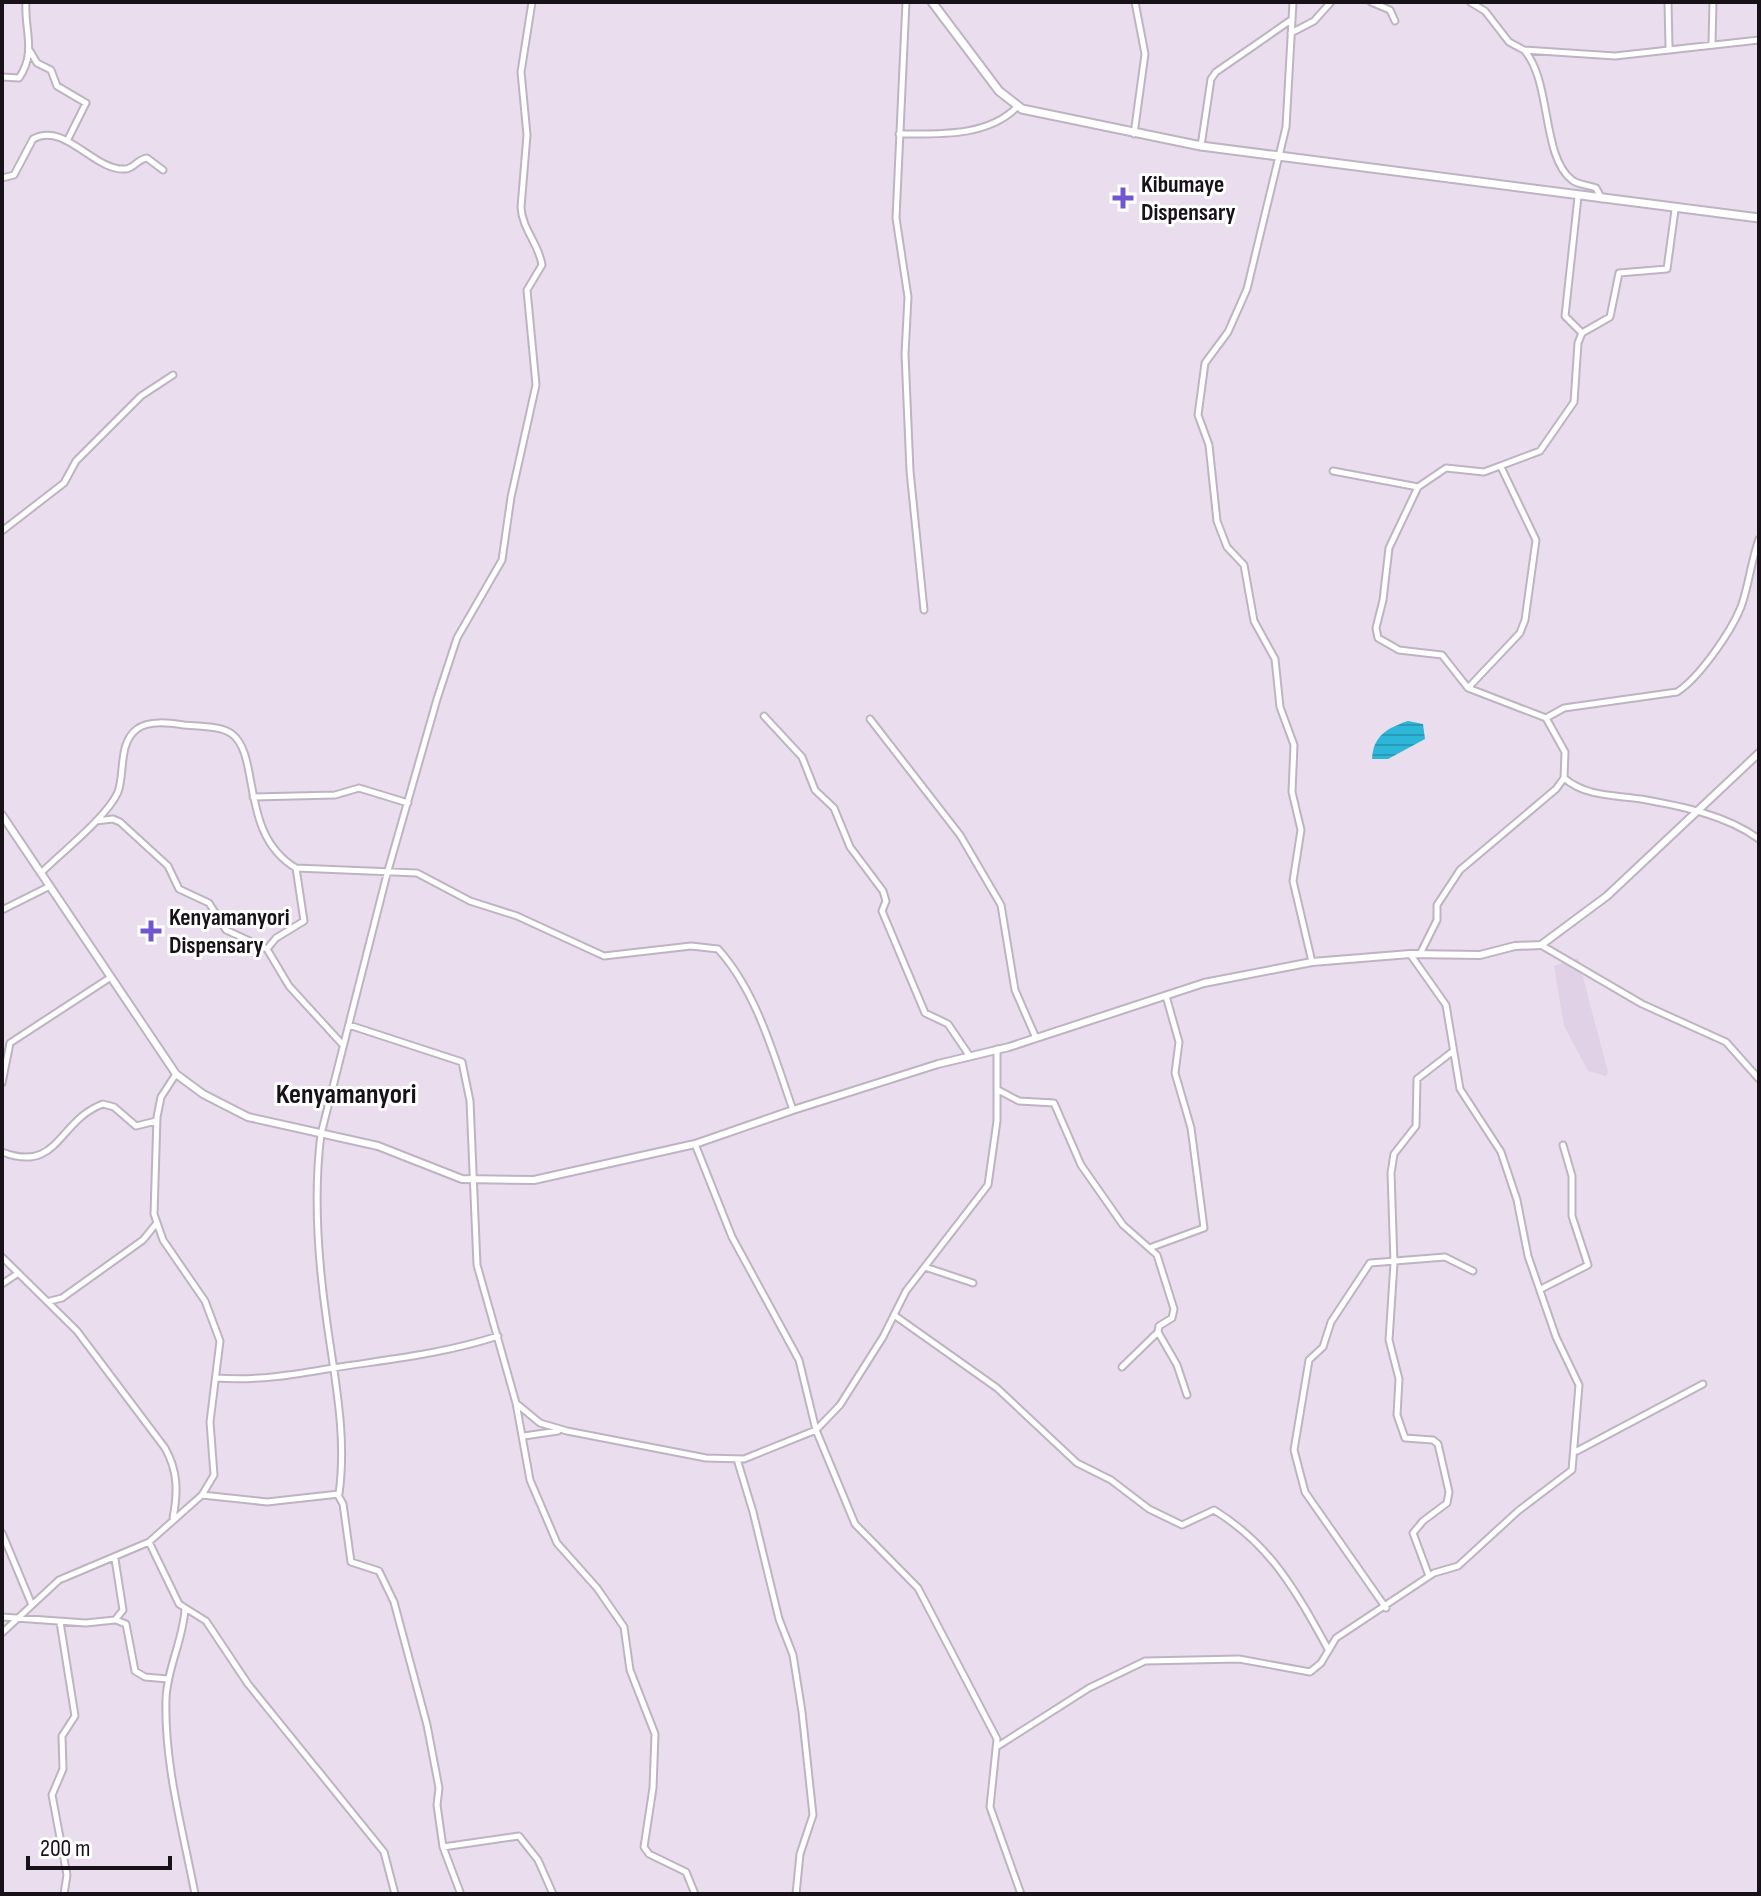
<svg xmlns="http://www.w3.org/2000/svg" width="1761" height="1896" viewBox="0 0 1761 1896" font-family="'Sofia Sans Condensed',sans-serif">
<defs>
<pattern id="water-rules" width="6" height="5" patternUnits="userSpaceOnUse" patternTransform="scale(2)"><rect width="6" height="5" fill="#2db6d7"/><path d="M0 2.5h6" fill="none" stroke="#279bb8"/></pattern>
</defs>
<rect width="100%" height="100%" fill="#eadeee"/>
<path fill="#e1d1e7" d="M1578 958 1608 1072 1606 1076 1588 1071 1564 1026 1554 966Z"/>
<path fill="url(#water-rules)" d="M1408 721 1423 724 1425 739 1388 759H1372C1373 736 1387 728 1408 721Z"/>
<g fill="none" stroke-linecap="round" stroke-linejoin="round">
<defs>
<path id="minor" d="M906 2 896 218 908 297 905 354 910 471 924 610
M1293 2 1286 127 1247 289 1228 332 1205 363 1198 415 1209 445 1217 521 1227 547 1244 565 1254 621 1275 659 1280 707 1294 745 1292 792 1301 830 1293 881 1312 962
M1371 2 1390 10 1395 21
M1470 2 1485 11 1509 42 1524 50 1615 56 1759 40
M1668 2 1669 47
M1291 33 1314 21 1331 2
M1712 43 1713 2
M1524 50C1552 81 1541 156 1572 180 1578 185 1589 185 1596 188L1602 199
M30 51 37 63 51 70 57 86 86 103 67 141
M2 77 19 78C37 52 24 30 26 2
M899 134C939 134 988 137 1017 107
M1134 134 1145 54 1135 2
M1201 146 1211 79 1216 72 1291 20
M2 178 14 175 33 139C65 121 94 172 126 169 134 168 138 159 147 158L163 170
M1578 197 1565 316 1582 333
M1333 471 1418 487 1446 468 1484 472 1540 451 1574 402 1578 343 1582 333 1610 317 1619 273 1667 269 1675 210
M1418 487 1389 548 1383 600 1376 628 1378 638 1399 650 1442 655 1468 688 1546 718 1565 752 1564 778C1586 797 1615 795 1641 799 1681 806 1726 815 1759 839
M2 531 64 483 76 461 141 396 173 375
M1468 688 1520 633 1525 620 1536 540 1501 467
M764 716 802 757 815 790 834 808 850 847 883 891 886 901 882 911 925 1013 948 1024 969 1055
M1546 718 1564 708 1677 692C1699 678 1731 632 1741 607 1749 585 1751 561 1759 539
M870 719 960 835 1001 905 1015 990 1036 1038
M253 797 335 795 359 788 408 803
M96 821 113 819 120 822 168 866 179 889 209 903 226 930 267 949 289 986 343 1045
M42 872C62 852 107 817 118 792 125 773 118 743 137 729 149 720 170 723 184 725 198 726 222 726 232 734 261 756 239 834 296 868L417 873 470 901 517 916 604 956 691 946 718 949C757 992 774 1056 793 1110
M2 910 50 886
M1541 945 1642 1004 1726 1042 1759 1079
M267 949 276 938 304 921 296 868
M1420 954 1437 920V905L1460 870 1556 789 1564 778
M349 1025 462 1062 470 1101 477 1265 516 1403 530 1480 557 1543 597 1588 624 1627 630 1670 655 1734 653 1788 644 1847 649 1854 686 1872 695 1894
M2 1083 10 1043 111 977
M998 1090 1019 1101 1054 1103 1081 1165 1123 1225 1157 1255 1174 1309 1172 1318 1159 1326 1158 1332 1177 1365 1187 1395
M695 1144 732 1237 799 1360 816 1430 855 1524 918 1588 997 1739 990 1807 1021 1894
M2 1152C59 1174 58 1120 103 1104L114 1107 136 1126 156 1121
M1152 1247 1204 1228 1191 1128 1175 1073 1179 1042 1166 996
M2 1257 77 1331 165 1448C178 1471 178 1492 173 1518
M925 1267 973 1283
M2 1284 17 1274
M1541 1289 1588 1265 1572 1216V1176L1563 1145
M50 1301 62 1298 143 1240 156 1224
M894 1315 997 1388 1077 1463 1111 1480 1149 1509 1182 1525 1214 1510C1271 1545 1296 1591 1328 1649
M1122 1367 1158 1332
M216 1378C256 1381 293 1375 333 1368 390 1359 443 1354 498 1336
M517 1404 540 1423 567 1431 706 1458 744 1459 816 1430 840 1405 883 1337 906 1291 988 1185 997 1121V1049
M524 1436 558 1431
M1577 1451 1703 1384
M737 1459 753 1512 779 1619 793 1655 802 1712 813 1815 800 1854 796 1894
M202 1495 267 1502 339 1494C347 1436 335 1381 327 1323 318 1261 313 1196 321 1134L387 874 437 699 457 638 502 560 511 497 536 385 527 290 542 265C539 244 522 229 521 207L527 135 521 72 532 2
M338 1495 343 1504 351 1562 379 1571 394 1602 427 1725 439 1788 437 1805 443 1847 460 1892
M2 1533 32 1605
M149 1542 179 1604 206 1621 248 1684 384 1852 395 1894
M1429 1576 1413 1533 1423 1521 1447 1503 1449 1492 1438 1444 1433 1440 1405 1438 1397 1415 1399 1379 1389 1340 1394 1263 1391 1173 1394 1154 1416 1126 1417 1079 1452 1052
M1386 1608 1305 1492 1294 1450 1309 1360 1323 1347 1331 1322 1370 1263 1445 1257 1473 1271
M185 1609C183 1641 167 1668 166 1699 164 1764 183 1831 195 1894
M2 1617 86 1623 115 1620 123 1610 115 1559
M116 1620 126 1624 135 1671 145 1677 168 1679
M60 1622 75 1716 62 1736 63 1769 52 1795 67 1875 64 1894
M2 1633 59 1580 149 1542 202 1495 214 1475 210 1422 220 1341 205 1301 163 1240 154 1214 157 1117 161 1097 176 1074
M998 1746 1089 1688 1145 1661 1239 1659 1310 1672 1321 1663 1336 1638 1434 1573 1458 1566 1518 1511 1572 1470 1579 1385 1556 1337 1528 1256 1517 1200 1501 1152 1460 1089 1446 1005 1410 954
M443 1847 519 1836 538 1860 553 1894"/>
<path id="tertiary" d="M2 815 176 1074 203 1094 248 1117 378 1146 462 1179 534 1180 695 1144 793 1110 938 1064 1009 1047 1204 983 1312 962 1410 954 1480 955 1515 946 1541 945 1607 896 1759 753"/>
<path id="secondary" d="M932 2 999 91 1022 109 1201 146 1759 218"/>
</defs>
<use href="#minor" stroke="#beb3c3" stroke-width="9"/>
<use href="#tertiary" stroke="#beb3c3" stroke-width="10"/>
<use href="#secondary" stroke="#beb3c3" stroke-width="11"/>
<use href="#minor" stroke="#fff" stroke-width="5"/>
<use href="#tertiary" stroke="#fff" stroke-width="6"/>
<use href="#secondary" stroke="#fff" stroke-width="7"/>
</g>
<g fill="#7256d0" stroke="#fff" stroke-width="3">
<path d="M1119 186h8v8h8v8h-8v8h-8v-8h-8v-8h8z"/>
<path d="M147 919h8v8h8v8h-8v8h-8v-8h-8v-8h8z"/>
</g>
<g text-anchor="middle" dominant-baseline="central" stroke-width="6" stroke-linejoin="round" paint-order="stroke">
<g font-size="24" font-weight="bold" fill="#161217" stroke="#fff" text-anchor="start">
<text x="1141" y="184">Kibumaye<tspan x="1141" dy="28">Dispensary</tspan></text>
<text x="169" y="917">Kenyamanyori<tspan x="169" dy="28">Dispensary</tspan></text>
</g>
<g font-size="28" font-weight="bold" fill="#161217" stroke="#fff">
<text x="346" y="1094">Kenyamanyori</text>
</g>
</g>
<rect width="1761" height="1896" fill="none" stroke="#161217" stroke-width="8"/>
<path d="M28 1856v12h142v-12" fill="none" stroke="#161217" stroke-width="4"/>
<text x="40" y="1856" font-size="24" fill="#161217" stroke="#ffffff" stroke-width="6" paint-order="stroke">200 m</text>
</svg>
